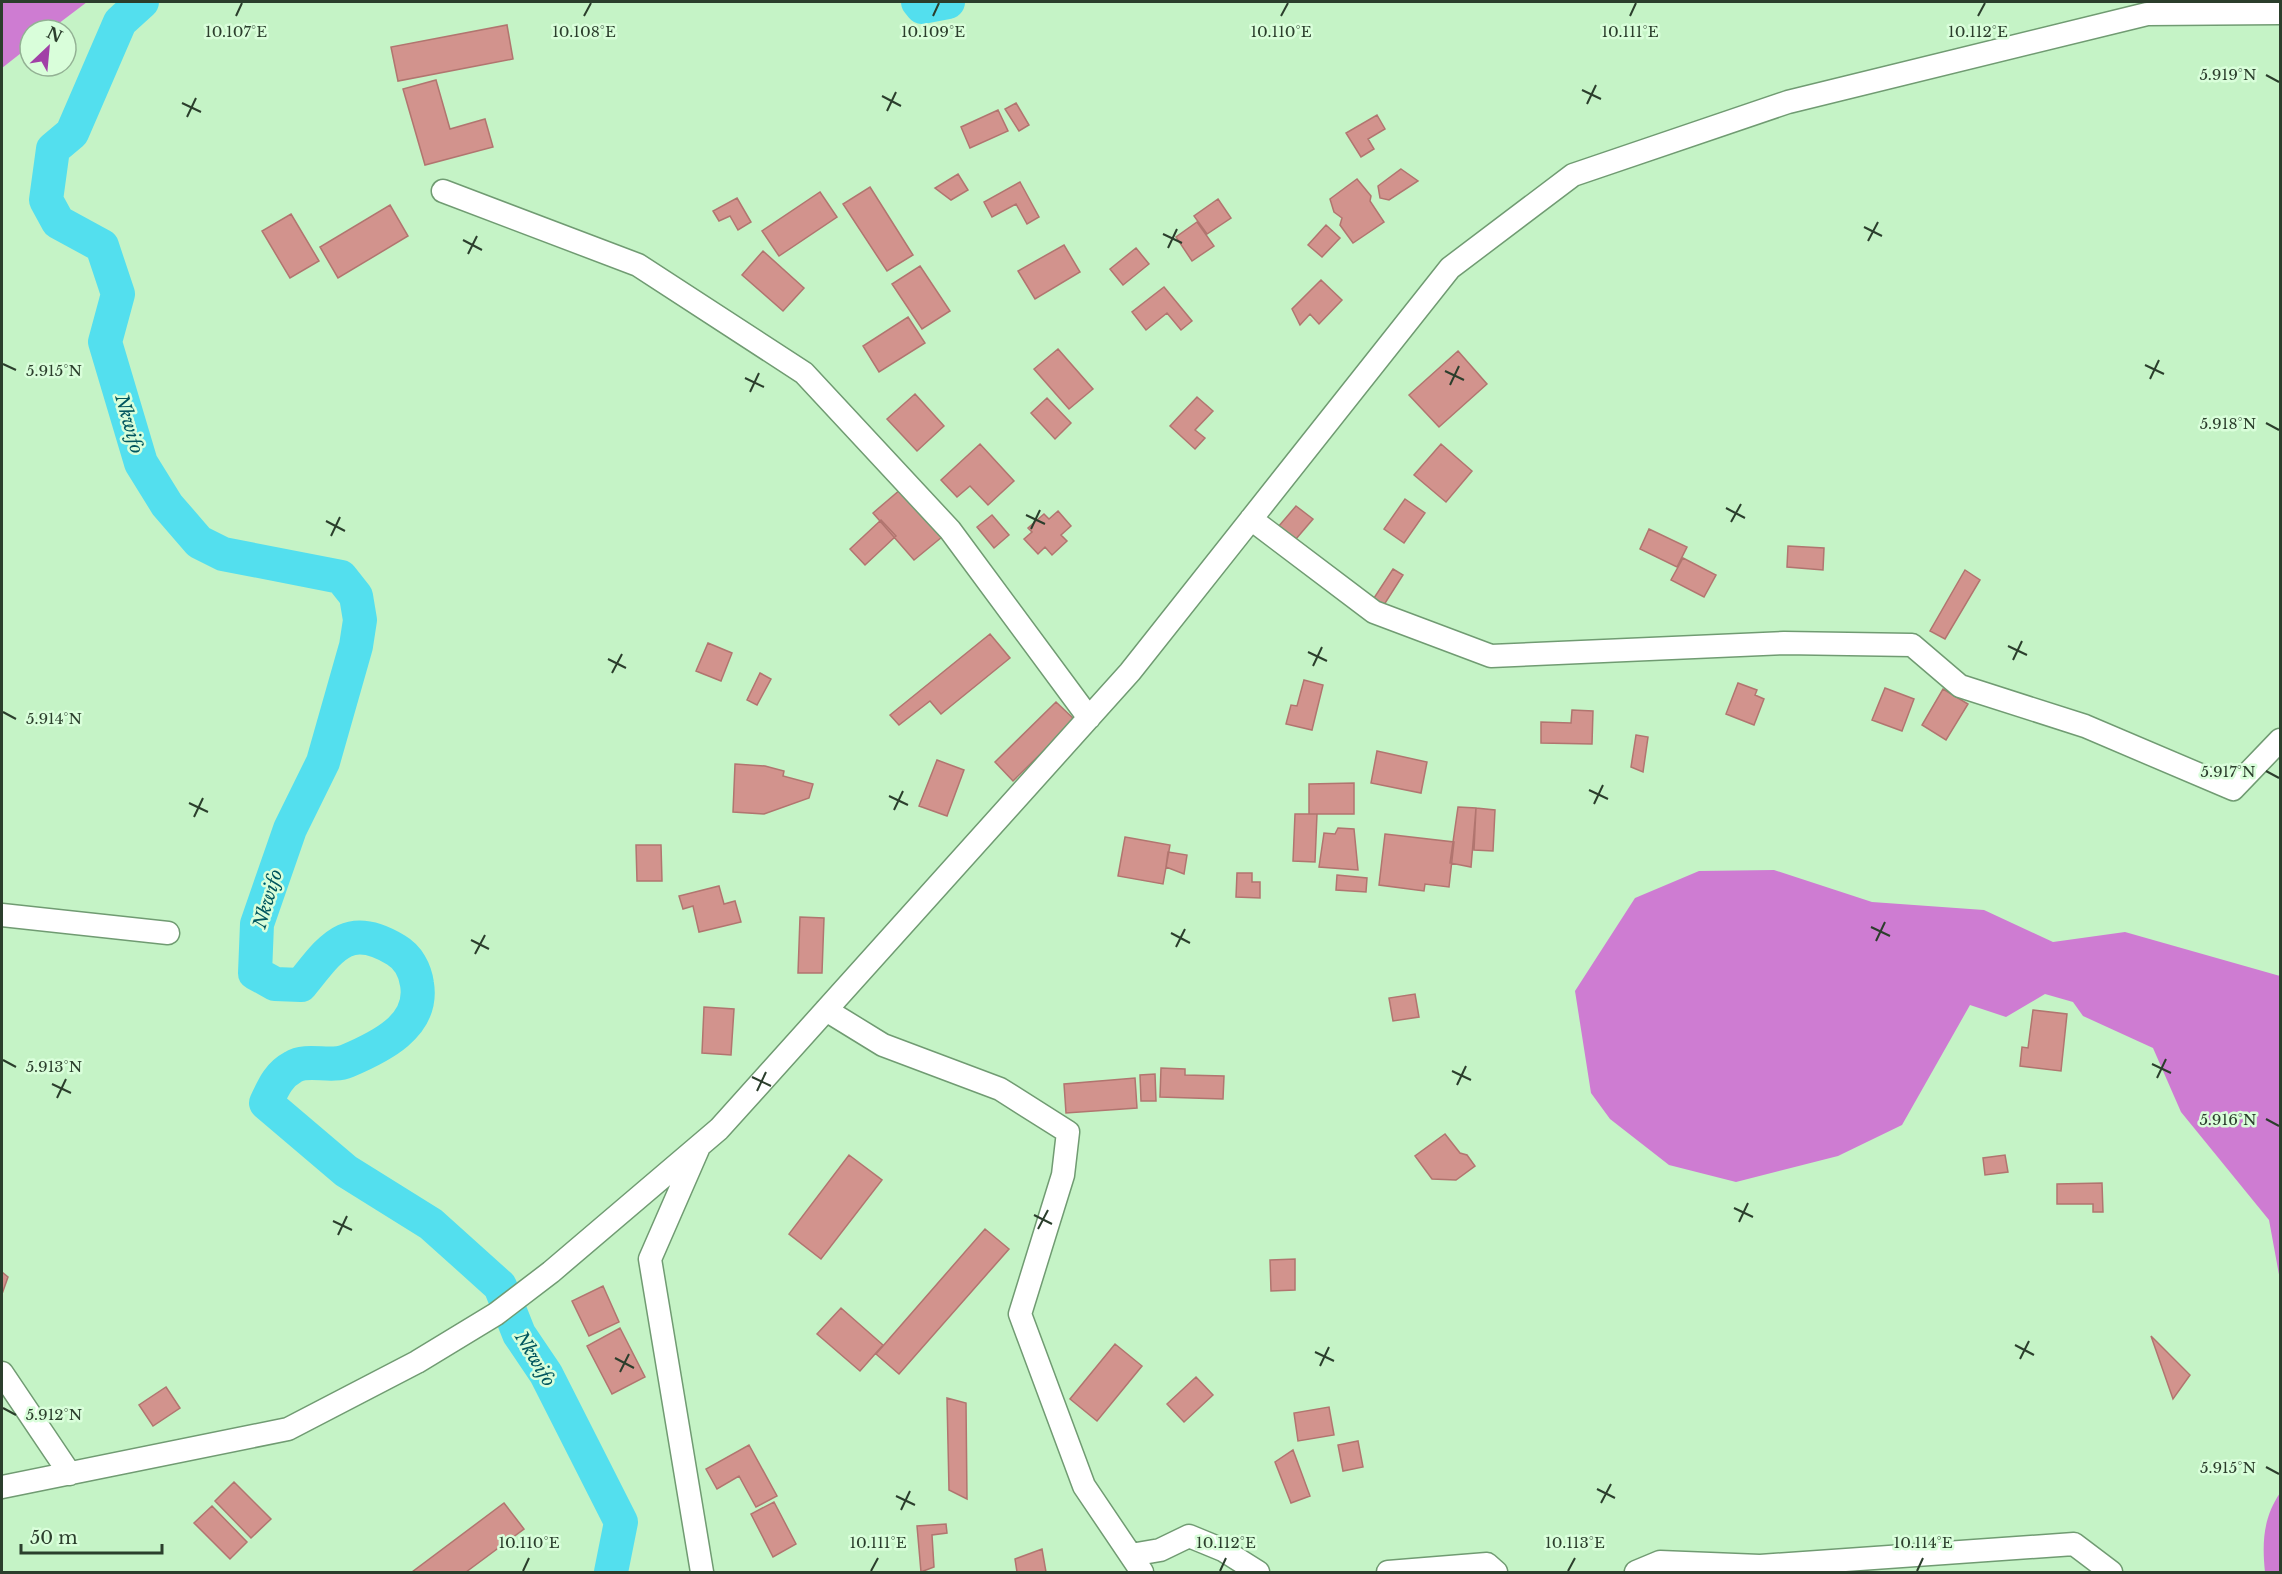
<svg xmlns="http://www.w3.org/2000/svg" width="2282" height="1574" viewBox="0 0 2282 1574" font-family="'Libre Baskerville',serif">
<rect width="100%" height="100%" fill="#c5f3c6"/>
<path fill="#ce7cd2" d="M2 2H87L50 30H30V46L2 68Z
M1774 870 1872 902 1984 910 2053 942 2125 932 2280 976V1280L2269 1220 2181 1112 2153 1048 2083 1016 2073 1002 2045 994 2006 1017 1970 1005 1902 1125 1838 1156 1736 1182 1669 1165 1610 1119 1591 1093 1575 991 1635 898 1699 871Z
M2280 1493V1572H2265C2262 1543 2263 1518 2280 1493Z"/>
<g fill="none" stroke-linecap="round" stroke-linejoin="round">
<path stroke="#53dfee" stroke-width="34" d="M142 2 120 22 72 133 53 149 46 200 58 222 102 246 118 294 105 342 141 463 167 505 199 542 223 554 341 577 356 596 360 620 356 646 323 762 290 829 257 924 255 973 275 984 301 985C331 948 347 920 396 950 408 957 415 970 417 984 424 1026 380 1047 347 1061 331 1068 307 1058 293 1067 278 1075 273 1088 266 1103L346 1171 431 1224 500 1286 519 1334 546 1374 621 1522 611 1572
M918 2 922 7 948 2"/>
</g>
<path fill="#d2938d" stroke="#b1756f" stroke-width="1.5" d="M507 25 513 59 398 81 391 47Z
M436 80 450 129 485 119 493 147 425 165 403 89Z
M1016 103 1029 125 1019 131 1005 109Z
M998 110 1008 131 970 148 961 127Z
M1377 115 1385 129 1368 139 1374 149 1361 157 1346 133Z
M1401 169 1418 181 1389 200 1380 198 1378 186Z
M958 174 968 190 951 200 935 188Z
M1357 179 1371 196 1370 201 1384 222 1353 243 1340 225 1342 218 1334 212 1330 199Z
M1020 182 1039 217 1027 224 1016 204 992 217 984 202Z
M870 187 913 255 887 271 843 204Z
M820 192 837 217 779 256 762 231Z
M737 198 751 222 738 230 730 216 719 221 713 211Z
M1218 199 1231 218 1207 234 1194 216Z
M390 205 408 236 338 278 320 247Z
M291 214 319 261 290 278 262 231Z
M1197 222 1214 246 1192 261 1176 237Z
M1326 225 1340 238 1322 257 1308 245Z
M1064 245 1080 272 1035 299 1018 271Z
M1136 248 1149 264 1123 285 1110 269Z
M763 251 804 288 783 311 742 275Z
M920 266 950 311 922 329 892 284Z
M1321 280 1342 300 1319 324 1310 314 1300 325 1292 309Z
M1164 287 1192 321 1181 330 1167 313 1146 330 1132 312Z
M908 317 925 343 879 372 863 346Z
M1058 349 1093 389 1069 409 1034 369Z
M1458 351 1487 384 1439 427 1409 395Z
M915 394 944 426 917 451 887 419Z
M1197 397 1213 411 1195 430 1205 438 1195 449 1170 426Z
M1047 398 1071 423 1055 439 1031 413Z
M980 444 1014 481 988 505 970 486 957 497 941 480Z
M1441 444 1472 471 1446 502 1414 475Z
M901 489 942 537 914 560 873 513Z
M1405 499 1425 513 1404 543 1384 529Z
M1296 506 1313 519 1296 539 1279 526Z
M1058 511 1071 526 1061 535 1067 541 1052 555 1045 547 1038 554 1024 539 1032 532 1028 528 1044 514 1049 519Z
M992 515 1009 535 994 548 977 527Z
M881 520 896 536 865 565 850 549Z
M1649 529 1687 547 1677 567 1640 549Z
M1788 546 1824 548 1823 570 1787 567Z
M1683 558 1716 575 1704 597 1671 580Z
M1393 569 1403 575 1382 608 1372 601Z
M1965 570 1980 580 1945 639 1930 631Z
M990 634 1010 658 941 714 930 701 899 725 890 715Z
M708 643 732 653 721 681 696 671Z
M760 673 771 679 757 705 747 700Z
M1304 680 1323 685 1312 730 1286 724 1291 705 1297 706Z
M1738 683 1757 690 1755 695 1764 699 1754 725 1726 714Z
M1885 688 1914 699 1902 731 1872 720Z
M1943 689 1968 704 1946 740 1922 725Z
M1056 702 1075 720 1013 781 995 762Z
M1572 710 1593 711 1592 744 1541 743V722L1571 723Z
M1636 735 1648 737 1643 772 1631 767Z
M1377 751 1427 762 1421 793 1371 783Z
M937 760 964 770 947 816 919 806Z
M735 764 765 766 784 771 783 776 813 784 809 798 764 814 733 812Z
M1354 783V814H1309V784Z
M1458 807 1476 808 1471 867 1450 863Z
M1476 808 1495 810 1493 851 1474 850Z
M1295 814H1317L1315 862 1293 861Z
M1338 828 1354 829 1358 870 1319 867 1324 833 1335 834Z
M1385 834 1454 842 1449 887 1425 884 1424 891 1379 885Z
M1125 837 1170 845 1163 884 1118 876Z
M636 845H661L662 881H637Z
M1168 852 1187 855 1184 874 1166 867Z
M1237 873H1252V882H1260V898L1236 897Z
M1337 875 1367 878 1366 892 1336 890Z
M719 886 724 904 735 901 741 922 699 932 693 906 683 909 679 896Z
M800 917 824 918 822 973H798Z
M1415 994 1419 1017 1393 1021 1389 998Z
M704 1007 734 1009 731 1055 702 1053Z
M2033 1010 2067 1014 2061 1071 2020 1066 2022 1047 2028 1048Z
M1161 1068 1185 1069V1075L1224 1076 1223 1099 1160 1097Z
M1155 1074 1156 1101H1141L1140 1075Z
M1135 1078 1137 1108 1066 1113 1064 1084Z
M1445 1134 1460 1153 1467 1155 1475 1166 1456 1180 1432 1179 1415 1156Z
M849 1155 882 1180 821 1259 789 1234Z
M2005 1155 2008 1172 1985 1175 1983 1158Z
M2102 1183 2103 1212H2093V1204H2057V1184Z
M985 1229 1009 1249 899 1374 876 1354Z
M1295 1259V1290L1271 1291 1270 1260Z
M2 1272 8 1277 2 1294Z
M603 1286 619 1322 589 1336 572 1301Z
M841 1308 883 1345 860 1371 817 1334Z
M620 1328 645 1377 612 1394 587 1346Z
M2151 1336 2190 1375 2173 1399Z
M1115 1344 1142 1366 1097 1421 1070 1399Z
M1196 1377 1213 1395 1184 1422 1167 1404Z
M166 1387 180 1408 153 1426 139 1405Z
M947 1398 966 1403 967 1499 949 1490Z
M1329 1407 1334 1435 1298 1441 1294 1413Z
M1358 1441 1363 1467 1343 1471 1338 1445Z
M749 1445 777 1496 756 1507 739 1476 717 1489 706 1469Z
M1293 1450 1310 1496 1291 1503 1275 1462Z
M234 1482 271 1519 251 1538 215 1501Z
M774 1502 796 1544 773 1557 751 1514Z
M504 1503 524 1529 466 1572H412Z
M212 1506 247 1542 230 1559 194 1523Z
M946 1524 947 1533 932 1535 934 1567 921 1572 917 1526Z
M1042 1549 1046 1572H1017L1015 1559Z"/>
<g fill="none" stroke-linecap="round" stroke-linejoin="round">
<defs>
<path id="minor" d="M443 191 638 265 804 373 950 530 1089 718
M1251 519 1374 612 1491 656 1784 643 1912 645 1960 686 2085 726 2233 789 2280 740
M2 915 168 933
M826 1010 883 1045 1000 1089 1068 1132 1063 1175 1020 1314 1084 1486 1142 1572
M698 1149 650 1259 702 1572
M2 1373 70 1474
M2 1487 288 1429 417 1362 496 1314 551 1272 719 1129 1130 672 1450 268 1573 175 1788 102 2147 14 2280 13
M1131 1555 1160 1550 1189 1536 1223 1550 1258 1572
M1388 1572 1487 1564 1496 1572
M1636 1572 1660 1562 1760 1566 2074 1544 2111 1572"/>
</defs>
<use href="#minor" stroke="#709b72" stroke-width="25"/>
<use href="#minor" stroke="#fff" stroke-width="22"/>
</g>
<path fill="none" stroke="#2b3e2c" stroke-width="2" d="M236 16 242 3M584 16 591 3M933 16 939 3M1281 16 1288 3M1630 16 1636 3M1978 16 1985 3M2266 75 2279 82M1582 90 1601 99M882 96 901 106M182 103 201 112M1587 104 1596 85M887 111 896 92M187 117 196 98M1864 227 1882 236M1163 234 1182 243M463 240 482 250M1868 241 1878 222M1168 248 1177 229M468 254 477 236M3 364 16 370M2145 365 2164 374M1445 371 1464 380M745 378 764 387M2150 379 2159 360M1450 385 1459 366M750 392 759 373M2266 423 2279 430M1726 508 1745 518M1026 515 1045 524M326 521 345 531M1731 522 1741 504M1031 529 1040 510M331 536 340 517M2008 646 2027 655M1308 652 1327 661M608 659 626 668M2013 660 2022 641M1313 666 1322 647M612 673 622 654M3 712 16 719M2266 771 2279 778M1589 790 1608 799M889 796 908 805M189 803 208 812M1594 804 1603 785M894 810 903 791M194 817 203 798M1871 927 1890 936M1171 933 1190 943M471 940 489 949M1876 941 1885 922M1176 947 1185 929M475 954 485 935M3 1060 16 1067M2152 1064 2171 1073M1452 1071 1471 1080M752 1077 771 1086M2157 1078 2166 1059M52 1084 71 1093M1457 1085 1466 1066M757 1091 766 1072M57 1098 66 1079M2266 1119 2279 1126M1734 1208 1753 1217M1034 1215 1052 1224M333 1221 352 1230M1739 1222 1748 1203M1038 1229 1048 1210M338 1235 347 1216M2015 1345 2034 1355M1315 1352 1334 1361M615 1358 634 1368M2020 1359 2029 1341M1320 1366 1329 1347M620 1372 629 1354M3 1408 16 1415M2266 1467 2279 1474M1597 1489 1615 1498M896 1496 915 1505M1601 1503 1611 1484M901 1510 910 1491M523 1571 529 1558M871 1571 878 1558M1220 1571 1226 1558M1568 1571 1575 1558M1917 1571 1923 1558"/>
<g text-anchor="middle" dominant-baseline="central" stroke-width="5" stroke-linejoin="round" paint-order="stroke">
<g font-size="18" font-style="italic" fill="#00565e" stroke="#d9feda">
<text transform="translate(129 424) rotate(74)">Nkwifo</text>
<text transform="translate(268 899) rotate(-73)">Nkwifo</text>
<text transform="translate(535 1359) rotate(59)">Nkwifo</text>
</g>
</g>
<g font-size="15" text-anchor="middle" fill="#2b3e2c" stroke="#d9feda" stroke-width="5" stroke-linejoin="round" paint-order="stroke">
<text x="236" y="37">10.107°E</text>
<text x="584" y="37">10.108°E</text>
<text x="933" y="37">10.109°E</text>
<text x="1281" y="37">10.110°E</text>
<text x="1630" y="37">10.111°E</text>
<text x="1978" y="37">10.112°E</text>
<text x="2228" y="80">5.919°N</text>
<text x="54" y="376">5.915°N</text>
<text x="2228" y="429">5.918°N</text>
<text x="54" y="724">5.914°N</text>
<text x="2228" y="777">5.917°N</text>
<text x="54" y="1072">5.913°N</text>
<text x="2228" y="1125">5.916°N</text>
<text x="54" y="1420">5.912°N</text>
<text x="2228" y="1473">5.915°N</text>
<text x="529" y="1548">10.110°E</text>
<text x="878" y="1548">10.111°E</text>
<text x="1226" y="1548">10.112°E</text>
<text x="1575" y="1548">10.113°E</text>
<text x="1923" y="1548">10.114°E</text>
</g>
<rect width="2282" height="1574" fill="none" stroke="#2b3e2c" stroke-width="6"/>
<g transform="translate(48 48) rotate(26)"><circle r="28" fill="#d9feda" stroke="#93b194" stroke-width="1.5"/>
<path d="M0-4.5L10 22L0 15L-10 22Z" fill="#a140a7"/>
<text y="-9" font-size="16" font-weight="bold" text-anchor="middle" fill="#2b3e2c">N</text>
</g>
<path d="M21 1544v9h141v-9" fill="none" stroke="#2b3e2c" stroke-width="3"/>
<text x="30" y="1544" font-size="18" fill="#2b3e2c" stroke="#d9feda" stroke-width="4.5" paint-order="stroke">50 m</text>
</svg>
